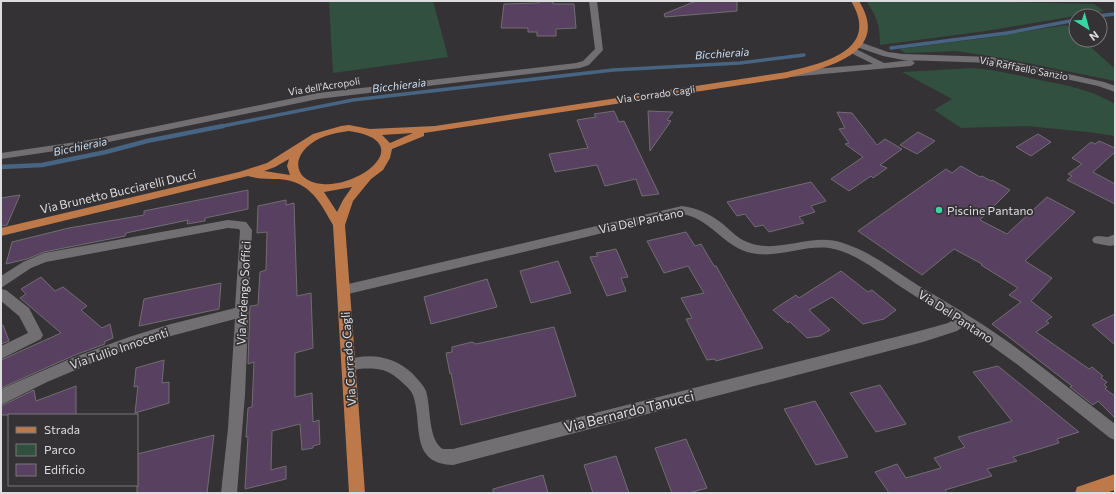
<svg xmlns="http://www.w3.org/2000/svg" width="1116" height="494" viewBox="0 0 1116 494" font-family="Commissioner,sans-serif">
<rect width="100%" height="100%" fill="#343234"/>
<path fill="#32503f" d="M329 1H433L448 57 333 73Z
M866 1H965L1094 4 1104 11 986 31 880 45C880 25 877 17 866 1Z
M1066 25 1076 34V40H1083L1115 69V81L1002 58 956 51 905 53 899 49 985 38Z
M973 68C996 70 1017 75 1040 80 1066 85 1092 90 1115 104V136L1088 132 1027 126 961 128 934 110 952 99 902 72Z"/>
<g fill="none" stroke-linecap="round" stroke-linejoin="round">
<path stroke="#476483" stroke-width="3.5" d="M1097 16 1115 14
M891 48 1007 33 1076 20
M218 127 353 100 613 70 740 63 804 55"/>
<path stroke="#476483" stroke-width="4.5" d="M1 167 42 165 106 152 147 141 223 126"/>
</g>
<path fill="#584060" stroke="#706e71" d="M539 1H553V4H574L576 28 556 29V36H537V32H528V28H501L504 4 539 3Z
M696 1H737V11L665 17 664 14Z
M614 111 619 122 624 121 659 194 642 196 636 179 605 186 597 165 555 172 549 154 588 148 577 120 596 117 594 114Z
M648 111 673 112 667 120 671 121 650 151Z
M837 112 852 113 877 145 885 139 902 149 880 165 887 168 873 178 871 176 849 191 831 179 863 157 845 144 849 143 839 129 845 128Z
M918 132 935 141 917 154 900 145Z
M1038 134 1051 142 1031 156 1016 147Z
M1099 141 1115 148V152L1093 172 1115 184V204L1067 180 1072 176 1068 174 1082 164 1072 158 1091 142 1095 144Z
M961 166 980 177 982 176 991 181 992 180 1010 190 980 220 1007 234 1047 197 1075 212 1025 261 1052 278 1031 301 1052 317 1046 321 1049 323 1036 332 1089 369 1092 367 1103 376 1101 378 1107 382 1104 385 1107 387 1105 389 1115 396V418L1098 401 1093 405 1070 387 1072 386 992 324 1021 302 1009 295 1018 288 981 265 982 264 954 249 922 275 858 231 946 169 952 173Z
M811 182 826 201 811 206 815 212 799 217 804 223 769 232 763 225 755 227 745 214 737 216 727 202Z
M248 190V209L205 218V221L187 224 188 220 126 233 125 236 44 252 27 259 6 264 12 242 69 228 144 215V211Z
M20 195 7 225 1 226V198Z
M286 200V205L294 203 297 296 311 293 313 348 295 353V397L312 393 313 422 319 420 320 444 313 446V448L302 450 300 424 272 431 271 470 286 466V479L245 489 248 437H246L248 408 252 407 254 362 248 364 250 306 258 305 260 272 266 270 267 232 257 233 258 206Z
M686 232 695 246 701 244 714 266H716L763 348 716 361 715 359 707 360 686 319 692 318 681 298 704 293 688 266 664 273 647 241Z
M616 249 628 277 621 278 626 291 607 296 590 257 598 256 596 253Z
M558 261 571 293 531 303 520 271Z
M841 271 868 292 872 290 896 310 884 319 863 324 832 297 809 310 830 330 820 336 807 338 789 321 788 323 773 310 796 295 799 298Z
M41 277 55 291 63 287 87 306 81 310 102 328 110 324 113 338 104 342 105 344 75 355 1 388V360L61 333 20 298 26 294 21 289Z
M487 279 497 307 431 324 424 297Z
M221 283 219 309 139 326 144 299Z
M1115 314V345L1092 325Z
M1 325H3L9 341 1 344Z
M554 327 576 396 461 425 451 373 450 374 446 353 452 352V347L472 342 476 344Z
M164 360 162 383 169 382V403L135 413 138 386 134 387 136 368Z
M998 366 1079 432 1057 439 1059 443 1013 457 1017 461 987 469 992 476 945 490 947 493H889L875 472 897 464 906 478 941 468 934 458 965 447 958 437 1012 421 973 372Z
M880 385 906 424 876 432 850 393Z
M76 386V415H1V406L34 390 36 401Z
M815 401 848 457 816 465 784 409Z
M214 435 207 493H137V454Z
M686 439 707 488 689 493H672L655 448Z
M616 456 629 493H593L584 465Z
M543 475 548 493H493V489Z"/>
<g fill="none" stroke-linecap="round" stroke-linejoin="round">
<path fill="#716f71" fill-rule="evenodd" d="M589 1H597L603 50 589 65 580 68 318 99 89 146 1 159V153L89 140 318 93 576 63 583 61 595 49Z
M857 41 888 52 903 54 992 57 1104 82 1115 86V92L1098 86 992 63 903 60 883 56 854 46 853 44Z
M852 47 884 63 911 60 915 63 911 66 790 77 785 74 790 71 873 64 849 52 848 50 849 48Z
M682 206C698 208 710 214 723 224 731 231 739 240 750 243 780 254 812 232 843 243 871 252 894 270 919 286 948 303 977 320 1004 339 1042 366 1078 395 1115 424V440L1110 438 1018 365 964 326 957 331 923 342 453 465C407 464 424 419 412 393 409 388 402 382 397 378 385 368 373 368 359 369 353 370 350 371 344 369L342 365 344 361C368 352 394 356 413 374 418 380 423 384 426 391 431 407 428 441 443 449H453L923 330 948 323 953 320C936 309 918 298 901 287 880 273 855 252 829 248 801 245 775 260 747 252 722 244 709 218 682 214L344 295 339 294 338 290 339 286 344 285Z
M228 220 246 222 252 230 245 395 237 493H221L228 428 235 319 171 336 116 353 47 382 1 405V390L3 388 72 358 129 337 171 324 235 308 240 231 239 229 228 228 46 262 31 268 1 288V276L23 262 44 253Z
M1115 234V245L1110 246 1094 243 1092 240 1094 237 1098 236 1108 237Z
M1 289 6 290 29 308 43 335 41 339 1 359V346L28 333 19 316 1 301Z"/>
<path fill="#be794b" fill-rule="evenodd" d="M851 1H859C892 54 825 68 787 78L424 133V136L392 149 390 158 383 170 371 179 353 201 345 225 365 493H349L333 225C319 201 311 182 279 179 269 179 258 179 248 176L1 236V228L239 172 267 163 313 134 341 126 349 125 370 129 435 126 787 72C823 63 881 51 851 1ZM349 131C418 141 361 188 322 184 295 182 290 158 312 143 323 135 336 133 349 131ZM413 133 390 143 382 135ZM289 159 287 166 290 175 264 171 275 167ZM352 187 343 200 337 212 324 192Z
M1115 474V490L1106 493H1075L1077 487Z"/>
</g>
<circle fill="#3dd4a3" stroke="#343234" stroke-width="1.5" cx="939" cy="210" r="4"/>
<g text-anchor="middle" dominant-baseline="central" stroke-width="3.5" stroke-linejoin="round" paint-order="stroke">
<g font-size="10" fill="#dddcde" stroke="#343234">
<text transform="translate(1024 68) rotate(11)">Via Raffaello Sanzio</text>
<text transform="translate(324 86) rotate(-9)">Via dell'Acropoli</text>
<text transform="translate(656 94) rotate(-8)">Via Corrado Cagli</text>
</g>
<g font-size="11" font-style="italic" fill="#ccdff5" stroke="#343234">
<text transform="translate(722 53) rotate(-4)">Bicchieraia</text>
<text transform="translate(399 85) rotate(-7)">Bicchieraia</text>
<text transform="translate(80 146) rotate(-12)">Bicchieraia</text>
</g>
<g font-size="12" fill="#dddcde" stroke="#343234">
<text transform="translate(118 191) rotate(-13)">Via Brunetto Bucciarelli Ducci</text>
<text transform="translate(641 220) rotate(-12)">Via Del Pantano</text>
<text transform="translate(243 293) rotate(-87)">Via Ardengo Soffici</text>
<text transform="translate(956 316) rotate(33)">Via Del Pantano</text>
<text transform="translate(119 348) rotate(-19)">Via Tullio Innocenti</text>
<text transform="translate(348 359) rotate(-94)">Via Corrado Cagli</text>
</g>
<g font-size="12" fill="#dddcde" stroke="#343234" text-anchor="start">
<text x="947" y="210">Piscine Pantano</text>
</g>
<g font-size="14" fill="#dddcde" stroke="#343234">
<text transform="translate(629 411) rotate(-14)">Via Bernardo Tanucci</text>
</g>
</g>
<rect width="1116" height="494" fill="none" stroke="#dddcde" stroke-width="4"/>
<rect x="8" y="414" width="130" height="72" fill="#343234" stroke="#787678"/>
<rect x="16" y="427" width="20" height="6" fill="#be794b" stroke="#787678"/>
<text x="44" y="434" font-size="12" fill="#dddcde">Strada</text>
<rect x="16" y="444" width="20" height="12" fill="#32503f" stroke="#787678"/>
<text x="44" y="454" font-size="12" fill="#dddcde">Parco</text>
<rect x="16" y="464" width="20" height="12" fill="#584060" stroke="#787678"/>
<text x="44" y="474" font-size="12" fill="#dddcde">Edificio</text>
<g transform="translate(1088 28) rotate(143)"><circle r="19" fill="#343234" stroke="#787678"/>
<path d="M0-3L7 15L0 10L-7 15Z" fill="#3dd4a3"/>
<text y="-6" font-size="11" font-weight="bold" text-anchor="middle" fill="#dddcde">N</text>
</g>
</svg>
